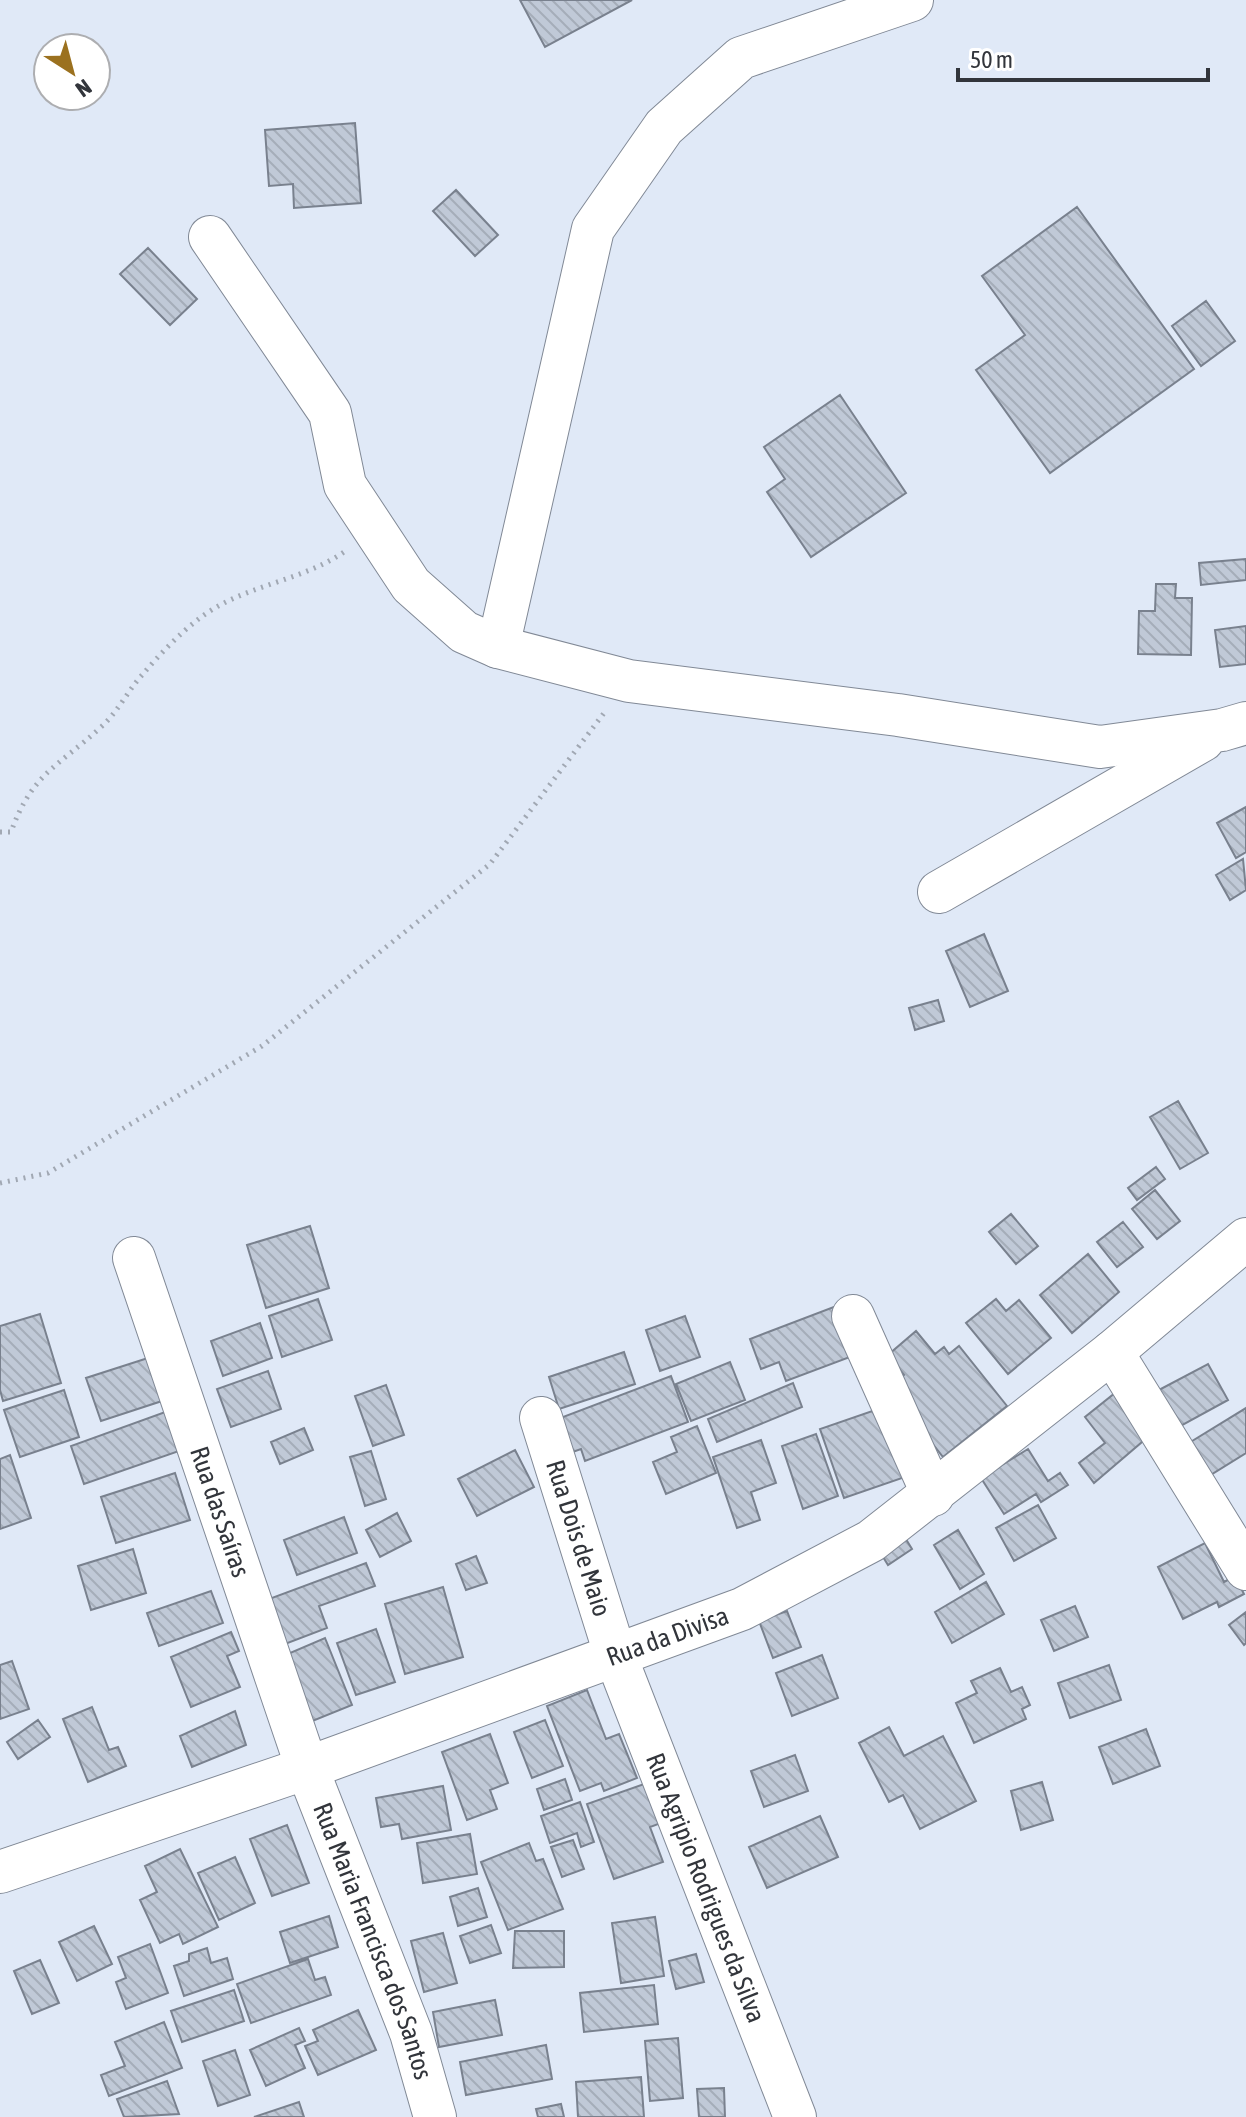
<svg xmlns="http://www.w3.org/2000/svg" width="1246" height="2117" viewBox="0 0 1246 2117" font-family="'Asap Condensed',sans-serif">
<defs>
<pattern id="building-back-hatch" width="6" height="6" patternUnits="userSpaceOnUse" patternTransform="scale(2)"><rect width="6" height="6" fill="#c0c9d7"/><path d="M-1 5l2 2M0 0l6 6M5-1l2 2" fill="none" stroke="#a5adb9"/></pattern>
</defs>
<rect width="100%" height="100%" fill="#e0e9f7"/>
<path fill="url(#building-back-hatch)" stroke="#79818e" stroke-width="2" d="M520 0H632L545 47Z
M355 123 361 203 294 208 293 184 269 186 265 130Z
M456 190 498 235 475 256 433 211Z
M1077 207 1194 369 1050 473 976 370 1025 335 982 276Z
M148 248 197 299 170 325 120 274Z
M1206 301 1235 341 1201 366 1172 326Z
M840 395 906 493 811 557 767 492 785 479 764 447Z
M1246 559V580L1201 585 1199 563Z
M1156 584H1176L1175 598H1192L1191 655 1138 654 1139 611H1155Z
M1246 626V664L1220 667 1215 630Z
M1246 807V852L1236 858 1217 823Z
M1243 859 1246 890 1230 900 1216 875Z
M984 934 1008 991 970 1007 946 951Z
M938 1000 944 1021 915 1030 909 1008Z
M1178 1101 1208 1153 1180 1169 1150 1117Z
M1156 1167 1165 1179 1137 1200 1128 1188Z
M1155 1190 1180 1221 1157 1239 1132 1209Z
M1011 1214 1038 1246 1016 1264 989 1232Z
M1123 1222 1143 1247 1117 1267 1097 1242Z
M310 1226 329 1288 266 1308 247 1245Z
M1088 1254 1119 1292 1072 1333 1040 1295Z
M318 1299 332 1340 282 1357 269 1316Z
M996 1299 1006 1311 1019 1300 1051 1338 1008 1374 966 1323Z
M839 1305 858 1354 786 1381 779 1362 761 1369 750 1339Z
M40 1314 61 1383 3 1401 0 1390V1326Z
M685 1316 700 1357 660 1371 646 1330Z
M260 1323 272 1358 223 1376 211 1341Z
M916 1331 935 1354 944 1347 949 1354 959 1346 1007 1406 943 1457 896 1397V1382L904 1375 888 1355Z
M624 1352 635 1384 559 1409 549 1377Z
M151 1357 165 1400 101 1421 86 1378Z
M730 1362 745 1400 691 1421 676 1384Z
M1208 1364 1228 1400 1177 1428 1157 1391Z
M268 1371 281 1409 231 1427 217 1389Z
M671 1376 688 1422 585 1461 581 1449 567 1454 555 1420Z
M793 1383 802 1407 717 1442 708 1419Z
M386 1385 404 1435 373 1446 355 1396Z
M64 1390 79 1437 20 1457 4 1410Z
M1115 1393 1149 1436 1094 1483 1079 1463 1105 1443 1085 1417Z
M884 1407 908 1476 844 1498 820 1429Z
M1246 1408V1453L1204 1479 1184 1446Z
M168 1411 182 1450 84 1484 71 1446Z
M697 1426 716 1473 666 1494 653 1462 677 1452 671 1437Z
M304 1428 313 1450 280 1464 271 1442Z
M816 1434 838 1496 803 1509 782 1446Z
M761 1440 776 1483 751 1492 760 1520 737 1528 713 1457Z
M1028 1449 1048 1481 1060 1473 1068 1485 1041 1502 1036 1494 1004 1514 981 1478Z
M515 1450 534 1487 477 1516 458 1479Z
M371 1451 386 1499 365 1506 350 1457Z
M10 1455 31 1518 0 1529V1459Z
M175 1473 190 1520 116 1543 101 1497Z
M1038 1505 1056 1538 1014 1561 996 1528Z
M397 1513 411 1541 380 1557 366 1530Z
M344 1517 357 1553 297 1575 284 1540Z
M958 1530 984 1574 960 1589 934 1545Z
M904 1536 912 1549 888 1565 880 1552Z
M1205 1543 1224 1582 1235 1576 1244 1594 1219 1607 1217 1602 1183 1619 1158 1567Z
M133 1549 146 1593 91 1610 78 1566Z
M476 1556 487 1583 466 1590 456 1564Z
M366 1563 375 1586 319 1606 327 1628 285 1644 269 1599Z
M986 1582 1004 1614 952 1643 935 1612Z
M443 1587 463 1657 405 1674 385 1604Z
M211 1591 223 1623 159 1646 147 1613Z
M1075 1606 1088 1637 1054 1651 1041 1620Z
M787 1611 801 1647 773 1658 759 1621Z
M1246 1612V1643L1244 1645 1229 1625Z
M376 1629 395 1682 356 1695 337 1643Z
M231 1632 239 1651 227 1656 240 1687 191 1707 171 1657Z
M325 1638 352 1705 310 1722 283 1656Z
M822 1655 838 1698 792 1716 776 1673Z
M12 1661 29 1709 0 1719V1665Z
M1109 1665 1121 1700 1070 1718 1058 1683Z
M1000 1668 1011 1692 1022 1687 1030 1705 1022 1709 1026 1719 974 1743 956 1703 977 1693 971 1681Z
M587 1690 606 1739 619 1734 637 1778 604 1791 601 1783 580 1791 547 1706Z
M92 1707 109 1750 118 1747 126 1766 88 1782 63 1719Z
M235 1711 246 1745 192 1767 180 1736Z
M38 1720 50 1737 18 1759 7 1742Z
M545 1720 563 1766 532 1778 514 1732Z
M889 1727 904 1756 943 1736 976 1801 920 1829 903 1795 889 1802 859 1743Z
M1146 1729 1160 1766 1113 1784 1099 1747Z
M490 1734 508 1783 490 1790 497 1809 467 1820 442 1752Z
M795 1755 808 1791 764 1807 751 1771Z
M565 1779 572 1800 544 1810 537 1789Z
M1042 1782 1053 1820 1021 1830 1011 1791Z
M647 1783 661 1823 650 1827 663 1862 614 1879 587 1804Z
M443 1786 451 1830 402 1839 399 1824 381 1827 376 1798Z
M580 1802 594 1842 581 1847 577 1833 550 1843 541 1816Z
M820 1816 838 1857 767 1888 749 1847Z
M287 1825 309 1883 272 1896 250 1839Z
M470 1834 477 1874 423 1883 417 1843Z
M573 1840 584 1869 562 1877 551 1847Z
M529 1843 536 1861 543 1859 563 1909 508 1930 481 1862Z
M180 1849 218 1927 183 1944 179 1934 160 1943 140 1900 157 1892 145 1866Z
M235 1857 255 1903 219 1920 198 1873Z
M478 1888 487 1917 458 1926 450 1897Z
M329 1916 338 1947 290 1963 280 1932Z
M655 1917 664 1976 621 1983 612 1923Z
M491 1925 501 1953 470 1963 460 1936Z
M94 1926 112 1964 77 1981 59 1942Z
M515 1931H564V1967L513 1968Z
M443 1933 457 1983 424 1992 411 1941Z
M150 1944 168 1993 126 2009 116 1982 126 1978 118 1957Z
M207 1948 211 1963 227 1958 233 1979 184 1996 174 1966 189 1961V1954Z
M696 1954 704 1982 676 1989 669 1961Z
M308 1959 315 1980 325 1977 331 1995 251 2023 237 1984Z
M40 1960 59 2003 32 2014 14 1971Z
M654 1985 658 2024 584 2032 580 1993Z
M234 1990 244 2021 182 2042 171 2011Z
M495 2000 502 2035 439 2047 433 2012Z
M358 2010 376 2050 318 2075 305 2046 318 2041 313 2030Z
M164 2022 182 2068 109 2096 101 2075 125 2066 115 2042Z
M299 2028 305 2041 295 2045 305 2068 266 2086 250 2050Z
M678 2038 683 2098 650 2101 645 2041Z
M546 2045 552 2079 466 2095 460 2062Z
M235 2050 250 2095 218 2106 203 2061Z
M641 2077 644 2117H578L576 2082Z
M167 2081 179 2114 124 2117 117 2099Z
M724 2088 725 2117H699L697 2089Z
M299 2102 304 2117H254Z
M561 2104 564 2117H538L536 2109Z"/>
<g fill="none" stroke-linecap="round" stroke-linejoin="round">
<defs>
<g id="minor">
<path d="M210 237 330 413 345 485 411 585 464 632 498 647 629 681 898 715 1100 747 1222 730 1246 723"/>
<path d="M498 647 593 229 664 127 741 58 912 0"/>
<path d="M939 892 1203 740"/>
<path id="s1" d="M134 1258 307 1768 411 2033 435 2117"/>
<path d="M853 1316 933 1495"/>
<path d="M1112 1352 1246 1569"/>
<path id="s2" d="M541 1418 616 1657 795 2117"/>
<path id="s3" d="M0 1872 307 1768 742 1609 871 1541 1112 1352 1246 1239"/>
</g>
</defs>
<use href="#minor" stroke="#818996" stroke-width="44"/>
<path stroke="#a1a8b3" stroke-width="5" stroke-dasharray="2 6" stroke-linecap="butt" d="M0 832H11C32 773 59 766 101 727 118 712 128 690 143 674 159 655 180 633 200 618 243 585 300 582 344 552
M0 1183 48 1173 262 1046 490 864 604 713"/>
<use href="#minor" stroke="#fff" stroke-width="42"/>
</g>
<g text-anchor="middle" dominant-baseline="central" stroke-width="8" stroke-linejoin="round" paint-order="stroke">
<g font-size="26" fill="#32353b" stroke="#fff">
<text stroke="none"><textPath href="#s1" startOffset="268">Rua das Saíras</textPath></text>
<text stroke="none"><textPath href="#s2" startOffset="126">Rua Dois de Maio</textPath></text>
<text stroke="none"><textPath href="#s3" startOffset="708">Rua da Divisa</textPath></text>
<text stroke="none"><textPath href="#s2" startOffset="498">Rua Agripio Rodrigues da Silva</textPath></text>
<text stroke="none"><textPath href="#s1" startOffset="724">Rua Maria Francisca dos Santos</textPath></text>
</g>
</g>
<g transform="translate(72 72) rotate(144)"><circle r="38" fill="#ffffff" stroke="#adaeb1" stroke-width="2"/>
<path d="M0-6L14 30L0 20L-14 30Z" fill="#9b711f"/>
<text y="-12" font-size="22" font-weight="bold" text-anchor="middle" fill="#32353b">N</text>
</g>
<path d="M958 68v12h250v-12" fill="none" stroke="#32353b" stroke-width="4"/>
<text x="970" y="68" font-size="24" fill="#32353b" stroke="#ffffff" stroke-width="6" paint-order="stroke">50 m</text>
</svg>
